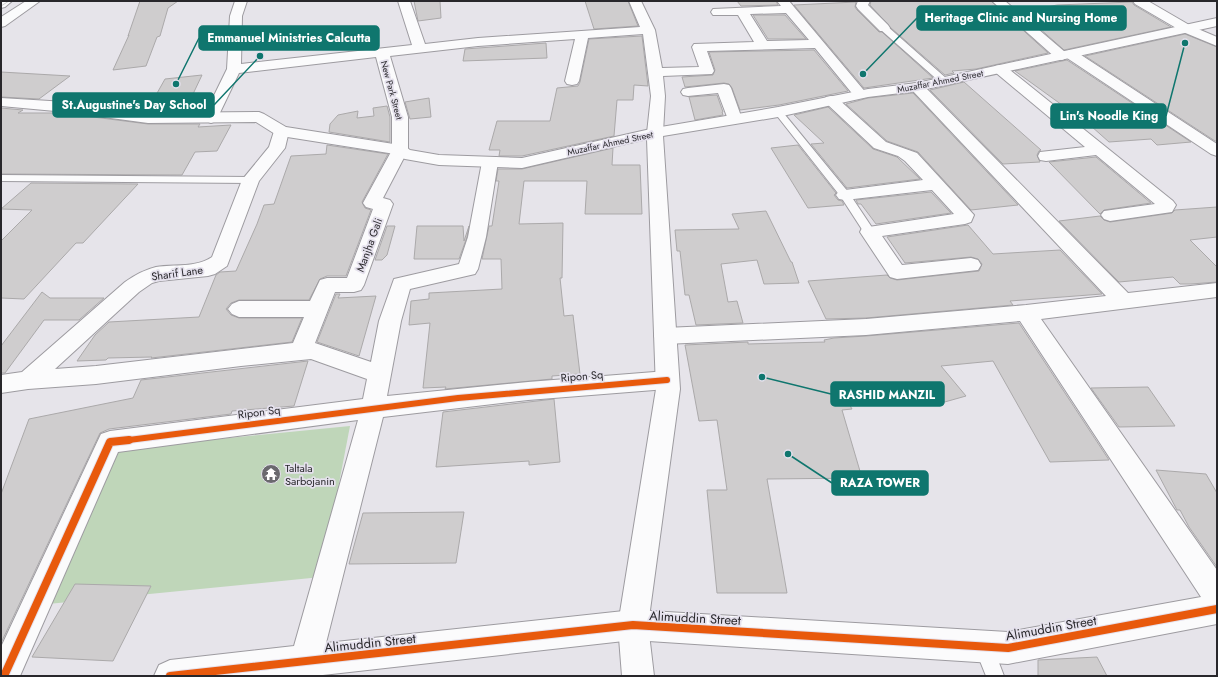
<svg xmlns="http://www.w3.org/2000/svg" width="1218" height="677" viewBox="0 0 1218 677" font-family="Jost,sans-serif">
<rect width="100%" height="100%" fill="#e6e4ea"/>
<path fill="#bfd6b9" d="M350 426 321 577 48 604 117 449Z"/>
<path fill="#cfcdce" stroke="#aba9aa" d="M140 1H178L168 8 160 36 157 37 146 66 113 70 129 35 128 36Z
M414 1H440L441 18 418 21Z
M585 1H628L638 26 594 29Z
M737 1H776L778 5 741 6Z
M871 1H991L1048 53 976 69 952 71 954 73 945 75 891 28 870 5Z
M856 2 855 7 857 10 879 32H882L933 78 864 88 794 5Z
M1132 2 1134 5 1171 27 1064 50 1021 12 1057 5Z
M753 15H785L806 39H768Z
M1185 34 1217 47V141H1215L1085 56Z
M642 36 648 86 634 85 633 100H617L614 136 522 156H499L500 150H489L497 121H550L557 88 578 86 580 82 589 39Z
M546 43 547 58 463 61 465 49Z
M814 50 848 91 779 105 740 110 732 88 729 84 724 83 685 87 682 77 713 75 715 70 709 52Z
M1067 60 1191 142 1157 145 1151 139 1109 142 1082 118H1080L1015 71Z
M1 72 70 76 39 99 1 97Z
M202 75 185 111H147L165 79Z
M964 82 1041 150 1039 151 1037 155 1040 162 1003 164 930 90Z
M913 93 1018 205 971 210 918 152 887 141 846 104 868 98Z
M717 95 723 112H722L723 115 695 120 689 97Z
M429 98 431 117 410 119 405 102Z
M387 106 390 117V142L329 132 330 124 338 115 358 111 357 118 374 116 373 108Z
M828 107 873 149 897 157 920 179 847 188 811 144 824 143 794 115Z
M1 108 23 110 18 113H62L148 124H200L198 127 231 125 217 151 195 152 182 175 1 174Z
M327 145 388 154 362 202 365 208 371 210 346 276H327L320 279 309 300H239L231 303 226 309 231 315 239 318H302L292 342 151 358 152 357 108 358 106 360 77 361 95 335 109 322 199 317 216 275 220 272 236 271 257 224 264 205 274 204 291 156 326 154Z
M798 145 836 193 834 195 838 200 842 201 844 205 808 208 771 148Z
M613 148 612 165H640L642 214H585L587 181H524L519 224 563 223 562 278H560L564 316 573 315 580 374 552 376V379L445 389 446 387 423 388 430 323 409 325 411 301 429 299V293L502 289 501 259H482L489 226H492L499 181H496L498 169H522Z
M1096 157 1151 203 1104 210 1100 214 1049 162Z
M31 183 138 184 83 243H76L24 299 1 298V241L32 210 1 209Z
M931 192 951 213 876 224 861 204H858L856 200Z
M1217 207V237L1190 240 1217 267V282L1191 284H1180L1173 277 1119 282 1059 221 1100 216 1104 220 1110 222 1172 213 1175 210Z
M766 211 791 262H792L799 283 764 284 757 260 721 264 728 302 737 301 743 323 696 325 689 295H685L680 251H677L675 230 739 229 732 214Z
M968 225 993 254 1060 250 1102 294 1010 301 1013 305 866 318 826 319 808 281 887 275 890 278 897 280 979 271 982 264 978 259 971 257 905 263 887 237Z
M387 226H395L387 255 382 260H375Z
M417 226H463L464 241 469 226 467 237 459 259H414Z
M42 292 50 298H104L79 320H44L5 373H1V346Z
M336 294H340L338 298 376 296 359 356 317 342Z
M1019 323 1109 460 1050 462 993 361 941 366 966 396 934 405 917 384 841 390 852 409 842 410 862 478 767 479 787 593H717L707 490H727L717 420 699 421 685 345 748 342V344L825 342 824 340 834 338 866 336Z
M308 361 294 406 232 411 231 414 109 429 100 433 1 643V494L29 419 133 398 141 380Z
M1148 387 1175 426 1119 427 1091 388Z
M554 399 560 462 529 465V461L436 467 443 412Z
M1156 470 1206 474 1217 493V567L1189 527 1180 510H1177Z
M464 512 456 563 349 564 363 513Z
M75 584 151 586 113 661 32 657Z
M1097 657 1107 676H1038V660Z"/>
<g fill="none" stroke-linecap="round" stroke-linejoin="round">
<defs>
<path id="lane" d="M881 26H887L947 79 948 81 947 83H941L881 30Z
M778 109 781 110 849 193 875 232 873 234H865L841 197 774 112Z
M1 175 251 177 256 180 251 183 1 181Z
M983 637 990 639 1004 676H986L974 646 976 639Z"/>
<path id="street" d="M235 1H247L242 16 241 64 412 45 398 1H410L425 44 478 38 640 27 629 1H641L655 30 662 68 699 67 692 47 694 44 754 42 738 15H713L711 12 713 9 781 6 777 1H789L867 94 865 97 860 98 855 97 815 48 707 51 714 71 712 74 663 76 665 96 663 133 661 136 655 138 649 136 647 133 651 96 643 34 588 38 579 81 577 84 572 85 567 84 565 81 575 39 478 46 390 56 408 117V150L383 198 390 200 393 204 364 285 361 290 354 292H335L315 343 371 362 379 321 394 279 459 264 468 237 482 162 484 158 490 157 496 158 498 162 486 237 478 269 475 274 410 289 401 321 387 396 528 382 667 371 675 374 679 380 675 386 667 389 528 400 383 417 326 643 633 610 1008 632 1201 597 1020 321 866 335 665 344 657 342 654 336 657 330 665 328 866 319 1026 305 1106 296 912 90 910 87 912 84 917 83 922 84 1128 293 1217 283V297L1041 319 1217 570V624L1008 664 633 640 314 676H154L159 665 170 660 294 646 358 420 118 452 20 676H1V647L101 434 110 431 363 399 367 379 311 359 241 366 96 384 28 389 1 393V375L22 372 125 282C135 275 144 270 156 267 175 264 195 268 212 257L242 180 269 147 275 128 281 126 287 128 289 131 285 148 259 181 227 266 215 274 208 276 159 281 152 283 139 292 55 369 96 366 293 343 304 317H239L232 314 228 309 232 304 239 301H310L320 280 327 278H347L373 209 366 207 363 203 392 150V117L376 57 239 73 216 121 211 123 206 121 203 118 227 69 230 16ZM786 13 809 40 767 41 750 14Z
M858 1H870L868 5 888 25 890 28 888 31H880L858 9 856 6Z
M992 1H1005L1065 52 1070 50 1075 51 1217 144V156L1211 154 1067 58 1062 60 1057 59Z
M1133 1H1148L1191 26 1217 37V46L1183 32 1135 4Z
M1000 65 1005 66 1173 201 1176 205 1172 212 1110 221 1104 219 1101 215 1104 211 1155 204 1096 155 1046 161 1040 160 1038 156 1040 152 1085 147 995 72 993 69 995 66Z
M724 84 729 85 731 88 742 119 739 122 734 124 729 122 718 93 688 96 683 95 681 92 683 89 688 88Z
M831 96 836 97 886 142 917 153 974 215 971 222 965 224 882 236 902 265 971 258 978 260 981 265 978 270 897 279 890 277 860 232 862 228 954 214 932 190 845 200 839 199 836 195 839 191 845 190 923 180 905 161 898 156 874 148 826 103 824 100 826 97Z"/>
<path id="secondary" d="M1217 18V26L917 91 868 97 778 117 663 136 680 389 648 625 654 676H622L618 625 656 389 647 139 522 168 439 165 405 159 399 157 395 154 281 136 275 134 256 122 148 123 66 112 1 106V98L66 102 148 113 259 112 264 114 286 127 400 145 406 147 410 150 439 155 522 158 655 128 778 107 868 89 917 83Z"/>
<path id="primary" d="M1 1H12L5 7 1 8Z
M26 1H40L5 26 1 27V17Z"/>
</defs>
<use href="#lane" stroke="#9d9ba0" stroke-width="2"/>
<use href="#street" stroke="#9d9ba0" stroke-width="2"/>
<use href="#secondary" stroke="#9d9ba0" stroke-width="2"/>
<use href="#primary" stroke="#9d9ba0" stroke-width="2"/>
<use href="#lane" fill="#fbfbfc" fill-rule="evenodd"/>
<use href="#street" fill="#fbfbfc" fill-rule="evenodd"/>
<use href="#secondary" fill="#fbfbfc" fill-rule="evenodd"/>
<use href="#primary" fill="#fbfbfc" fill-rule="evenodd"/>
<path stroke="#d0d0d1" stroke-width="1" d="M1 6 9 1"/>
<defs>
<path id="cycleway-far1" d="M121 441 458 398 667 380"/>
<path id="cycleway" d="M4 676 110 442 129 440
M170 676 633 625 1008 648 1217 609"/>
</defs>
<use href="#cycleway-far1" stroke="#e5e1ed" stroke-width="8"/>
<use href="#cycleway" stroke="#e5e1ed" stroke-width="10"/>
<use href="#cycleway-far1" stroke="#e8590c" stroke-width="6"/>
<use href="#cycleway" stroke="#e8590c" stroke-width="8"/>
</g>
<defs>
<symbol id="temple-disc" viewBox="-11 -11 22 22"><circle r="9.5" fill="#6a696e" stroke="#e5e1ed"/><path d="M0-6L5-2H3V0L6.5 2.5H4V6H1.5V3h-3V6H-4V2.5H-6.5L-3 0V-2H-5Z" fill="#fff"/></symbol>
</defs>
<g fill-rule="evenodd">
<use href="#temple-disc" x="260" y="463" width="22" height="22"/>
</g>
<g text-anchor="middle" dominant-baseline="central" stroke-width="3.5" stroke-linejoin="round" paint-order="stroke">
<g font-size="9" fill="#28272b" stroke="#e5e1ed">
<text transform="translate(940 81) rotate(-11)">Muzaffar Ahmed Street</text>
<text transform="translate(392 90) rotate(75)">New Park Street</text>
<text transform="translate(610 143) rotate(-12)">Muzaffar Ahmed Street</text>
</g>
<g font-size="11" fill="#28272b" stroke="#e5e1ed">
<text transform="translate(369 245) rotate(-70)">Manjha Gali</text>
<text transform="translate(177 273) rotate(-8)">Sharif Lane</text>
<text transform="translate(582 376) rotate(-5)">Ripon Sq</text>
<text transform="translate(259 412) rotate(-7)">Ripon Sq</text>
</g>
<g font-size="11" fill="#28272b" stroke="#e5e1ed" text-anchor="start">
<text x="285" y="468">Taltala<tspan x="285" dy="13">Sarbojanin</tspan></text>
</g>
<g font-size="13" fill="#28272b" stroke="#e5e1ed">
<text transform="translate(695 618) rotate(3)">Alimuddin Street</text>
<text transform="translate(1051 628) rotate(-10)">Alimuddin Street</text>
<text transform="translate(370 643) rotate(-6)">Alimuddin Street</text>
</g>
</g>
<path fill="none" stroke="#0f766e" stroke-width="1.5" d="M863 74L917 18M176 84L199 38M260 56L214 105M1185 43L1166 116M762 377L831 394M788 454L832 483"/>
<g fill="#0f766e" stroke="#e5e1ed" stroke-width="1.5">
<circle cx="863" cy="74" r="4"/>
<circle cx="176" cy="84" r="4"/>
<circle cx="260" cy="56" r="4"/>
<circle cx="1185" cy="43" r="4"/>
<circle cx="762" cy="377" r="4"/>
<circle cx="788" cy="454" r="4"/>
</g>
<g fill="#0f766e" stroke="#0f766e" stroke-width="1.5">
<rect x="917" y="6" width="209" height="24" rx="4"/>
<rect x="199" y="26" width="180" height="24" rx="4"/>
<rect x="53" y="93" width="161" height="24" rx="4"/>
<rect x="1051" y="104" width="115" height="24" rx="4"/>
<rect x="831" y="382" width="113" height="24" rx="4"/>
<rect x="832" y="471" width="96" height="24" rx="4"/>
</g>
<g font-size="12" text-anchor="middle" font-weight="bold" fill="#fff">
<text x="1021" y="22">Heritage Clinic and Nursing Home</text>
<text x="289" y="42">Emmanuel Ministries Calcutta</text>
<text x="134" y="109">St.Augustine's Day School</text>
<text x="1109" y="120">Lin's Noodle King</text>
<text x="887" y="399">RASHID MANZIL</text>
<text x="880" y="487">RAZA TOWER</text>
</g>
<rect width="1218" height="677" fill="none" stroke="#28272b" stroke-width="4"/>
</svg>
